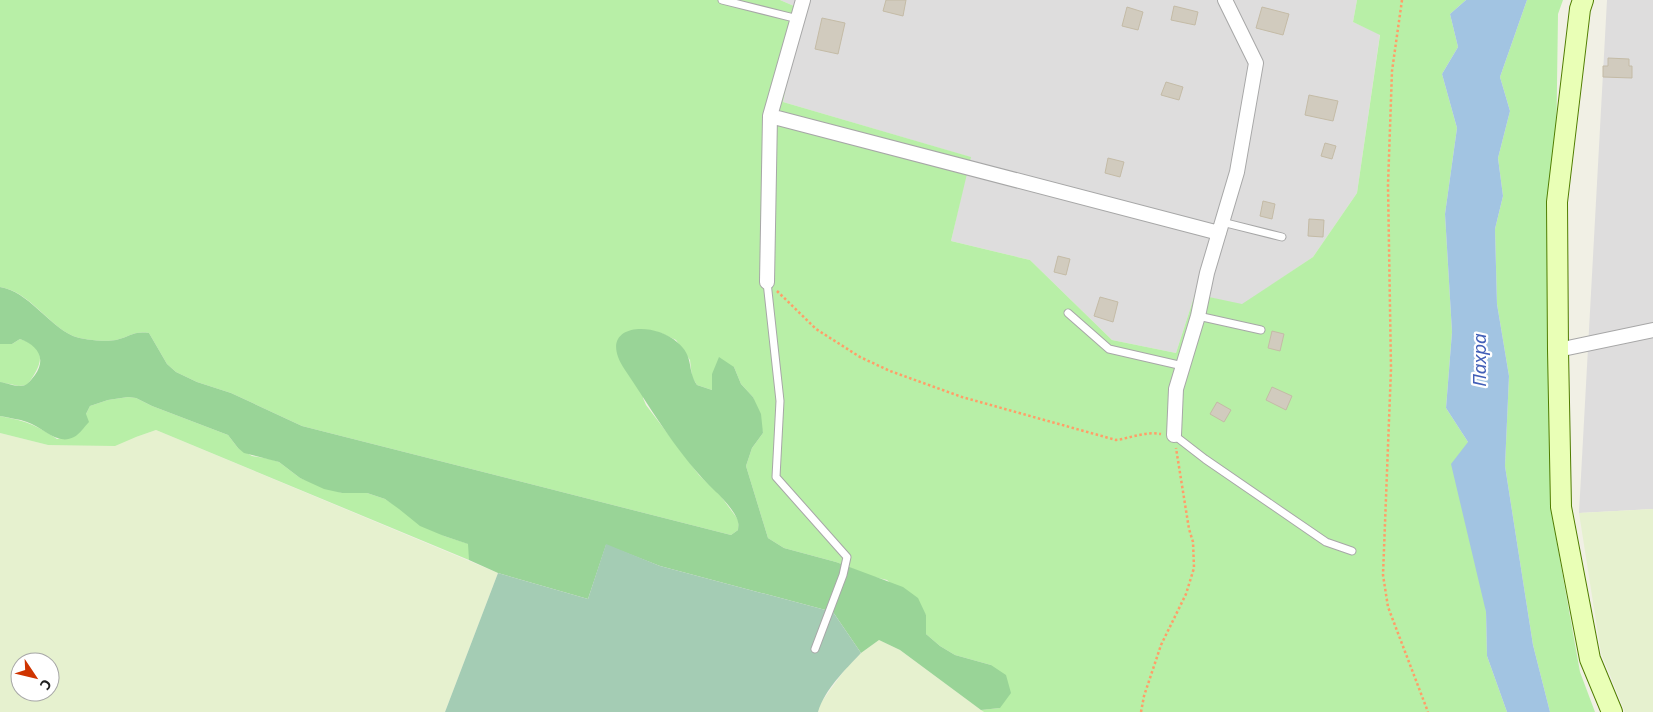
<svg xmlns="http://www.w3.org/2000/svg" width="1653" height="712" viewBox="0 0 1653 712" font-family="'Noto Sans',sans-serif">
<rect width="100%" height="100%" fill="#f1f0e5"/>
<path fill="#dedddd" d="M780 0H1357L1353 22 1380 34 1357 193 1313 257 1242 305 1195 294 1176 353 1112 340 1030 260 951 241 970 157 783 102 801 9Z
M1607 0H1653V509L1579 513Z"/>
<path fill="#e6f1cf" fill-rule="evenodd" d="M156 430 498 573 445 712H0V433L48 445 136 437ZM20 662H50V692H20Z
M1653 509V712H1625L1601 653 1579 513Z
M879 640 900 650 984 712H818L820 704 846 668 861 653Z"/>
<path fill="#b8efa7" d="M0 0H780L801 9 783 102 971 157 951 241 1030 260 1112 340 1176 353 1195 294 1242 304 1313 257 1357 193 1380 35 1353 22 1357 0H1466L1450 14 1458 47 1442 74 1457 128 1445 214 1452 332 1446 408 1468 442 1486 612 1487 656 1507 712H984L981 710 1000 708 991 665 955 655 940 646 926 634V615L887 580 870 576 836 562 784 548 768 538 746 466 752 448 763 433 753 397 741 384 734 367 712 374V390L697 385 692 377 690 360 676 340 661 333 653 331 643 398 646 405 699 475 720 495 734 514 739 521 738 530 731 535 302 426 231 393 197 382 176 372 167 364 149 333C132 331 130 337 116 340 106 342 83 340 73 336 47 324 30 292 0 287Z
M1527 0H1563L1558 14 1551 510 1580 672 1595 712H1550L1533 645 1505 466 1509 376 1497 304 1495 229 1503 196 1498 158 1510 111 1500 77Z
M20 339C49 348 42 365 27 385L19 386 0 382V344H12Z
M128 397 136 398 152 406 228 435 238 448 252 456 270 459 279 462 300 478 342 493H367L385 499 444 536 469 544V560L156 430 136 437 115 446 48 445 0 433V416C25 421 35 424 57 439L75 436 90 406 108 400Z"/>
<path fill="#99d497" d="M0 287C29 292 47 324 73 336 83 340 106 342 116 340 130 337 132 331 149 333L167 364 176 372 197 382 231 393 302 426 731 535 738 530C738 527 739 525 738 522 737 514 722 497 716 492 678 455 654 413 625 370 594 324 652 320 677 342 695 357 686 368 697 385L712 390V374L719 357 734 367 741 384 753 397 761 414 763 433 752 448 746 466 768 538 784 548 836 562 903 587 918 598 926 615V634L940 646 955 655 991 665 1006 675 1011 693 1000 708 981 710 900 650 879 640 861 653 833 612 660 566 606 545 588 599 498 573 469 560 468 544 444 536 420 526 399 509 385 499 367 493H342L324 489 300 478 279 462 244 453 238 448 228 435 152 406 136 398 128 397 108 400 90 406 86 414 89 422C84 427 80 434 74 437 57 446 43 427 27 422 19 419 9 418 0 416V382C8 383 20 389 27 384 30 382 33 377 35 375 47 358 37 345 20 339L12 344H0Z"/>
<path fill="#a4ccb4" d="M606 544 660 566 833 612 861 653C845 670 825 689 818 712H445L498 573 588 599Z"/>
<path fill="#a2c4e2" d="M1466 0H1527L1500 77 1510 111 1498 158 1503 196 1495 229 1497 304 1509 376 1505 466 1533 645 1550 712H1507L1487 656 1486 612 1451 464 1468 442 1446 408 1452 332 1445 214 1457 128 1442 74 1458 47 1450 14Z"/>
<path fill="#d1cbbe" stroke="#c4bba6" d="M886 0H906L903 16 883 11Z
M1174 6 1198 12 1195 25 1171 20Z
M1127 7 1143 12 1138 30 1122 26Z
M1262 7 1289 14 1283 35 1256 28Z
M822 18 845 23 838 54 815 49Z
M1608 58 1629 59V66H1632V78L1603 77V66H1608Z
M1166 82 1183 87 1179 100 1161 95Z
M1309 95 1338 101 1333 121 1305 115Z
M1325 143 1336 146 1332 159 1321 156Z
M1108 158 1124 162 1120 177 1105 173Z
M1263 201 1275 204 1272 219 1260 216Z
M1309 219 1324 220 1323 237 1308 236Z
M1058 256 1070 259 1066 275 1054 272Z
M1100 297 1118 302 1113 322 1094 316Z
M1272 331 1284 334 1280 351 1268 348Z
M1272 387 1292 396 1286 410 1266 400Z
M1217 402 1231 410 1224 422 1210 414Z"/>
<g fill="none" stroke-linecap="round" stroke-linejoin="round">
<defs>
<path id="lane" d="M722 0 798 19
M1222 222 1282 237
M767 282 780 401 776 477 847 557 843 575 815 649
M1068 313 1109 349 1183 366
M1198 316 1261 330
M1174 435 1205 459 1307 529 1326 542 1352 551"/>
<path id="street" d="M770 116 1219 233
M767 282 770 116 803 0
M1558 350 1653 330
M1174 435 1176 389 1198 316 1207 273 1237 172 1256 63 1225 0"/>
<path id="secondary" d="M1583 0 1580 9 1557 202 1558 350 1561 507 1590 659 1612 712"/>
</defs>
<use href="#lane" stroke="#a7a7a7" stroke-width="9"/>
<use href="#street" stroke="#a7a7a7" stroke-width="16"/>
<use href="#secondary" stroke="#507d00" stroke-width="22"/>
<path stroke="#ff9e68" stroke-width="2.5" stroke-dasharray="2.5 2.5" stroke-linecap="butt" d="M1402 0 1392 71 1388 185 1391 369 1383 575 1388 607 1428 712
M777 291 816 329 860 357 890 371 962 397 1116 440C1131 438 1146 431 1161 434
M1141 712 1144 696 1161 645 1186 594 1194 568 1193 542 1189 529 1176 448"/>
<use href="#lane" stroke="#fff" stroke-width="7"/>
<use href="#street" stroke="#fff" stroke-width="14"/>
<use href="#secondary" stroke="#e9ffb6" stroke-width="20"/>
</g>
<g text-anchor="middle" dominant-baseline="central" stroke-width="4.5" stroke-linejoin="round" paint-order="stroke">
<g font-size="19" font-style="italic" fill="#4360b8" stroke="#fff">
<text transform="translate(1479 360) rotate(-90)">Пахра</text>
</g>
</g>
<g transform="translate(35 677) rotate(125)"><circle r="24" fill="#ffffff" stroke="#a6a6a6"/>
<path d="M0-4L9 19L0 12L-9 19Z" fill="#cf3400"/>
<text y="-8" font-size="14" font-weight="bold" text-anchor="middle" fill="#202020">С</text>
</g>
</svg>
